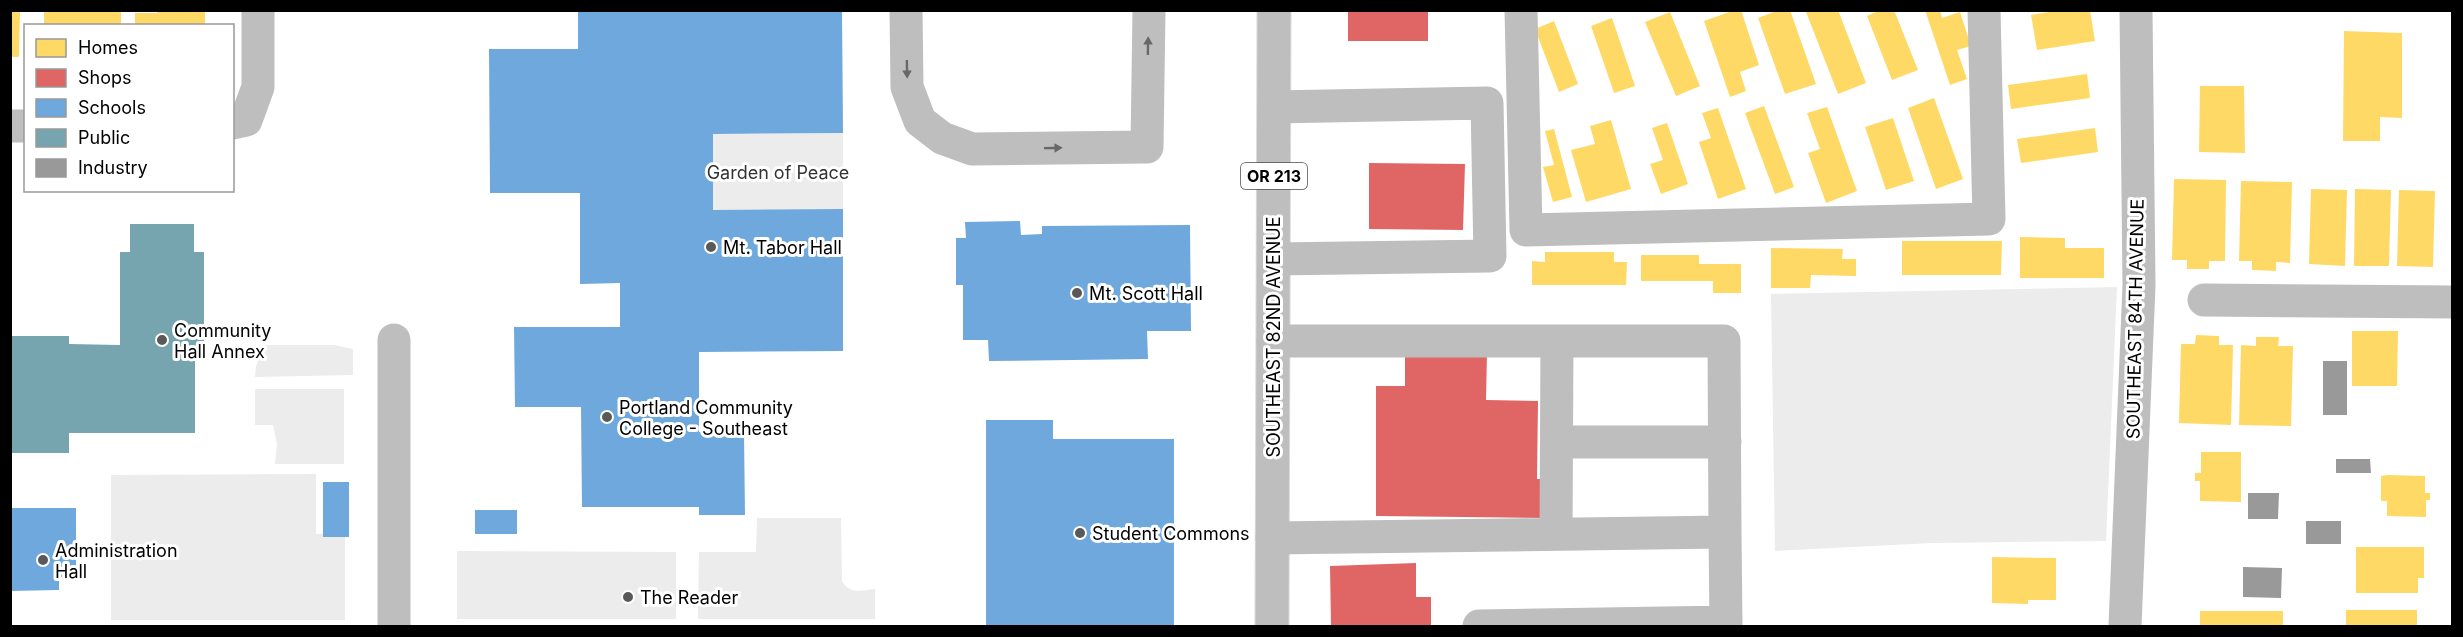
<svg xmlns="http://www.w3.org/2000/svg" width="2463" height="637" viewBox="0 0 2463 637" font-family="Inter,sans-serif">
<rect width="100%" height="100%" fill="#fff"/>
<path fill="#ececec" d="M843 133V209L713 210V134Z
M2117 287 2106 541 1933 543 1775 551 1771 294Z
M265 345H334L353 349V375L255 377 256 366Z
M255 389H344V464H275L277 444 273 425H255Z
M316 474V534H345V620H111V475Z
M757 518H841L842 581C849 594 861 591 875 589V619H698L699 552H756Z
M457 551 676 552V619H457Z"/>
<path fill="#ffd966" d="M10 10H20L19 57H10Z
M44 10H121V26H44Z
M157 10H205V26H135V13H157Z
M1735 10H1741L1759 65 1740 72 1746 91 1730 97 1704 21Z
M1779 10H1790L1816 84 1785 94 1758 18Z
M1811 10H1838L1866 83 1838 94 1806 12Z
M1880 10H1894L1918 70 1892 80 1867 16Z
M1925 10H1940L1942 18 1960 12 1971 46 1957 50 1967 79 1950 85Z
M2061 10H2090L2095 41 2037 50 2031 15Z
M1670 12 1700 86 1676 96 1645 22Z
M1612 18 1635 86 1614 93 1591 26Z
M1554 21 1578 84 1559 92 1535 29Z
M2344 31 2402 33V118L2380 117V141H2343Z
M2087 74 2090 98 2011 109 2008 85Z
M2200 86H2244L2245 153 2199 152Z
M1934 98 1963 179 1936 189 1908 108Z
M1764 106 1794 187 1775 194 1745 113Z
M1827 107 1857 191 1826 203 1808 153 1820 149 1807 113Z
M1718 108 1746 189 1718 199 1699 142 1711 138 1702 113Z
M1893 118 1914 181 1886 190 1865 127Z
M1611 120 1631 189 1586 202 1571 150 1595 144 1590 126Z
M1667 123 1688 184 1661 194 1650 164 1663 160 1652 128Z
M2095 128 2098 152 2021 163 2017 139Z
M1554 129 1572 197 1553 202 1543 167 1554 165 1545 131Z
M2174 179 2226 180 2225 261H2209V269H2187V260H2172Z
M2241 181 2292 182 2290 263 2276 262V271L2252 270V261H2239Z
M2311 189 2347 190 2345 266 2309 264Z
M2355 189 2391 190 2389 266H2354Z
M2399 190 2435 191 2433 267 2397 266Z
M2020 237 2065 238V248H2104V278H2020Z
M1902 241H2002L2001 275H1902Z
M1771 248 1843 249 1842 259H1856V276L1811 275 1810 288H1771Z
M1545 252H1614V262H1627L1626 285H1532V261L1545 262Z
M1641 255H1699V264H1741V293H1713V281H1641Z
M2352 331H2398L2397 386H2352Z
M2196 335 2219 336V345H2233L2231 425 2179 423 2181 344H2195Z
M2256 337H2279L2278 346H2293L2291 426 2239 425 2241 345 2256 346Z
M2201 452H2241V502L2200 501V481H2195V473H2201Z
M2388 475 2425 476V493H2430V500H2426V517L2387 516V501H2381V476Z
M2356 547H2424V578H2418V593H2356Z
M1992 557 2056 558V600H2028V604L1992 603Z
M2346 610H2417V626H2346Z
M2200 611H2283V626H2200Z"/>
<path fill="#e06666" d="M1348 10H1428V41H1348Z
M1369 163 1465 164 1463 230 1369 229Z
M1405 353H1487L1486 400 1538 401 1537 479H1546L1545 518 1376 516V386H1405Z
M1416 563V597H1431V626H1331L1330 566Z"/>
<path fill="#6fa8dc" d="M578 10H842L843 133 713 134V210L843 209V351L699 352V432H744L745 515H699V507H582L581 407H515L514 327H620V283L580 284V193H490L489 49H578Z
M1020 221 1021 235 1042 234V226L1190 225 1191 331H1147L1148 359 989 361 988 340H963V285H956V238H966L965 222Z
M986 420H1053V439H1174V626H986Z
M323 482H349V537H323Z
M10 508H76V577H59V590L10 591Z
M475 510H517V534H475Z"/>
<path fill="#76a5af" d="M130 224H194V252H204V352H195V433H69V453H10V336H69V344L120 345V252H130Z"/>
<path fill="#999" d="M2323 361H2347V415H2323Z
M2336 459H2370L2371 473H2336Z
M2248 493H2279L2278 519H2248Z
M2306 521H2341V544H2306Z
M2243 567 2282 568 2281 598 2243 597Z"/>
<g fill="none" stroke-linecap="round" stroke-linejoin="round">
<defs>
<path id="major" d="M1272 626 1274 10"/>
</defs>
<use href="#major" stroke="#dbdbdb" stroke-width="35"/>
<path stroke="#bebebe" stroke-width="33" d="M906 10 907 87 920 121 942 138 972 149 1147 147 1149 10
M1521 10 1526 230 1989 219 1984 10
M1274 107 1487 103 1490 256 1274 259
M232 123 246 120 258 87V10
M10 126H26
M2204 300 2452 302
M1273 341H1724L1725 532
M1558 442H1725
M1556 534 1557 342
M1272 538 1725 532 1726 626
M394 626V340
M1479 626 1726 622
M2125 626 2139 285 2136 10"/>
<use href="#major" stroke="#bebebe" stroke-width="33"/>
</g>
<defs><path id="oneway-solid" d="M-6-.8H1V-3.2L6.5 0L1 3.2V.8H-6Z" transform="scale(1.5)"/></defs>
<g fill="#686868">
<use href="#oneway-solid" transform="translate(1148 46) rotate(-89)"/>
<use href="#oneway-solid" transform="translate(907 69) rotate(89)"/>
<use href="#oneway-solid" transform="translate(1053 148) rotate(-1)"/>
</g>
<g fill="#595959" stroke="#fff" stroke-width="2">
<circle cx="711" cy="247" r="6"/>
<circle cx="1077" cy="293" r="6"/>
<circle cx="162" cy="340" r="6"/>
<circle cx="607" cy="417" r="6"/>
<circle cx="1080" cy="533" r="6"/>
<circle cx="43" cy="560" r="6"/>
<circle cx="628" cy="597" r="6"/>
</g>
<g text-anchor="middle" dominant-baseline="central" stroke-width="6" stroke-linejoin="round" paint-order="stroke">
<rect fill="#fff" stroke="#4c4c4c" stroke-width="1.5" x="1241" y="163" width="66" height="26" rx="4.5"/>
<g font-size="16" font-weight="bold" fill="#000">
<text x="1274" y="176">OR 213</text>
</g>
<g font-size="18" fill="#333" stroke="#fff">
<text x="778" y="172">Garden of Peace</text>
</g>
<g font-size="18" fill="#000" stroke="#fff" text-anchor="start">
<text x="723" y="247">Mt. Tabor Hall</text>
<text x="1089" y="293">Mt. Scott Hall</text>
<text x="174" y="330">Community<tspan x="174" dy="21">Hall Annex</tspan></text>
<text x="619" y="407">Portland Community<tspan x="619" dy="21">College - Southeast</tspan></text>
<text x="1092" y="533">Student Commons</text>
<text x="55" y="550">Administration<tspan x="55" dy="21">Hall</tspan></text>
<text x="640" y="597">The Reader</text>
</g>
<g font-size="18" fill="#000" stroke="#fff">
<text transform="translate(2135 319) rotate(-89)">SOUTHEAST 84TH AVENUE</text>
<text transform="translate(1273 337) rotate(-90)">SOUTHEAST 82ND AVENUE</text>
</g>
</g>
<rect width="2463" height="637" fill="none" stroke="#000000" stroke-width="24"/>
<rect x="24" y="24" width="210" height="168" fill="#ffffff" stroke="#999999" stroke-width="1.5"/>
<rect x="36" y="39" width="30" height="18" fill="#ffd966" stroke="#999999" stroke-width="1.5"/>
<text x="78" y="54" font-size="18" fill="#000000">Homes</text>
<rect x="36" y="69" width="30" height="18" fill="#e06666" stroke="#999999" stroke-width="1.5"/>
<text x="78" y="84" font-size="18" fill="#000000">Shops</text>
<rect x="36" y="99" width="30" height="18" fill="#6fa8dc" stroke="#999999" stroke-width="1.5"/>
<text x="78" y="114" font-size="18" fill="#000000">Schools</text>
<rect x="36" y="129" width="30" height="18" fill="#76a5af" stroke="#999999" stroke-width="1.5"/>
<text x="78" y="144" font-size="18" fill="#000000">Public</text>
<rect x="36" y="159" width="30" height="18" fill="#999999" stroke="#999999" stroke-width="1.5"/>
<text x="78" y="174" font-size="18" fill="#000000">Industry</text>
</svg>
